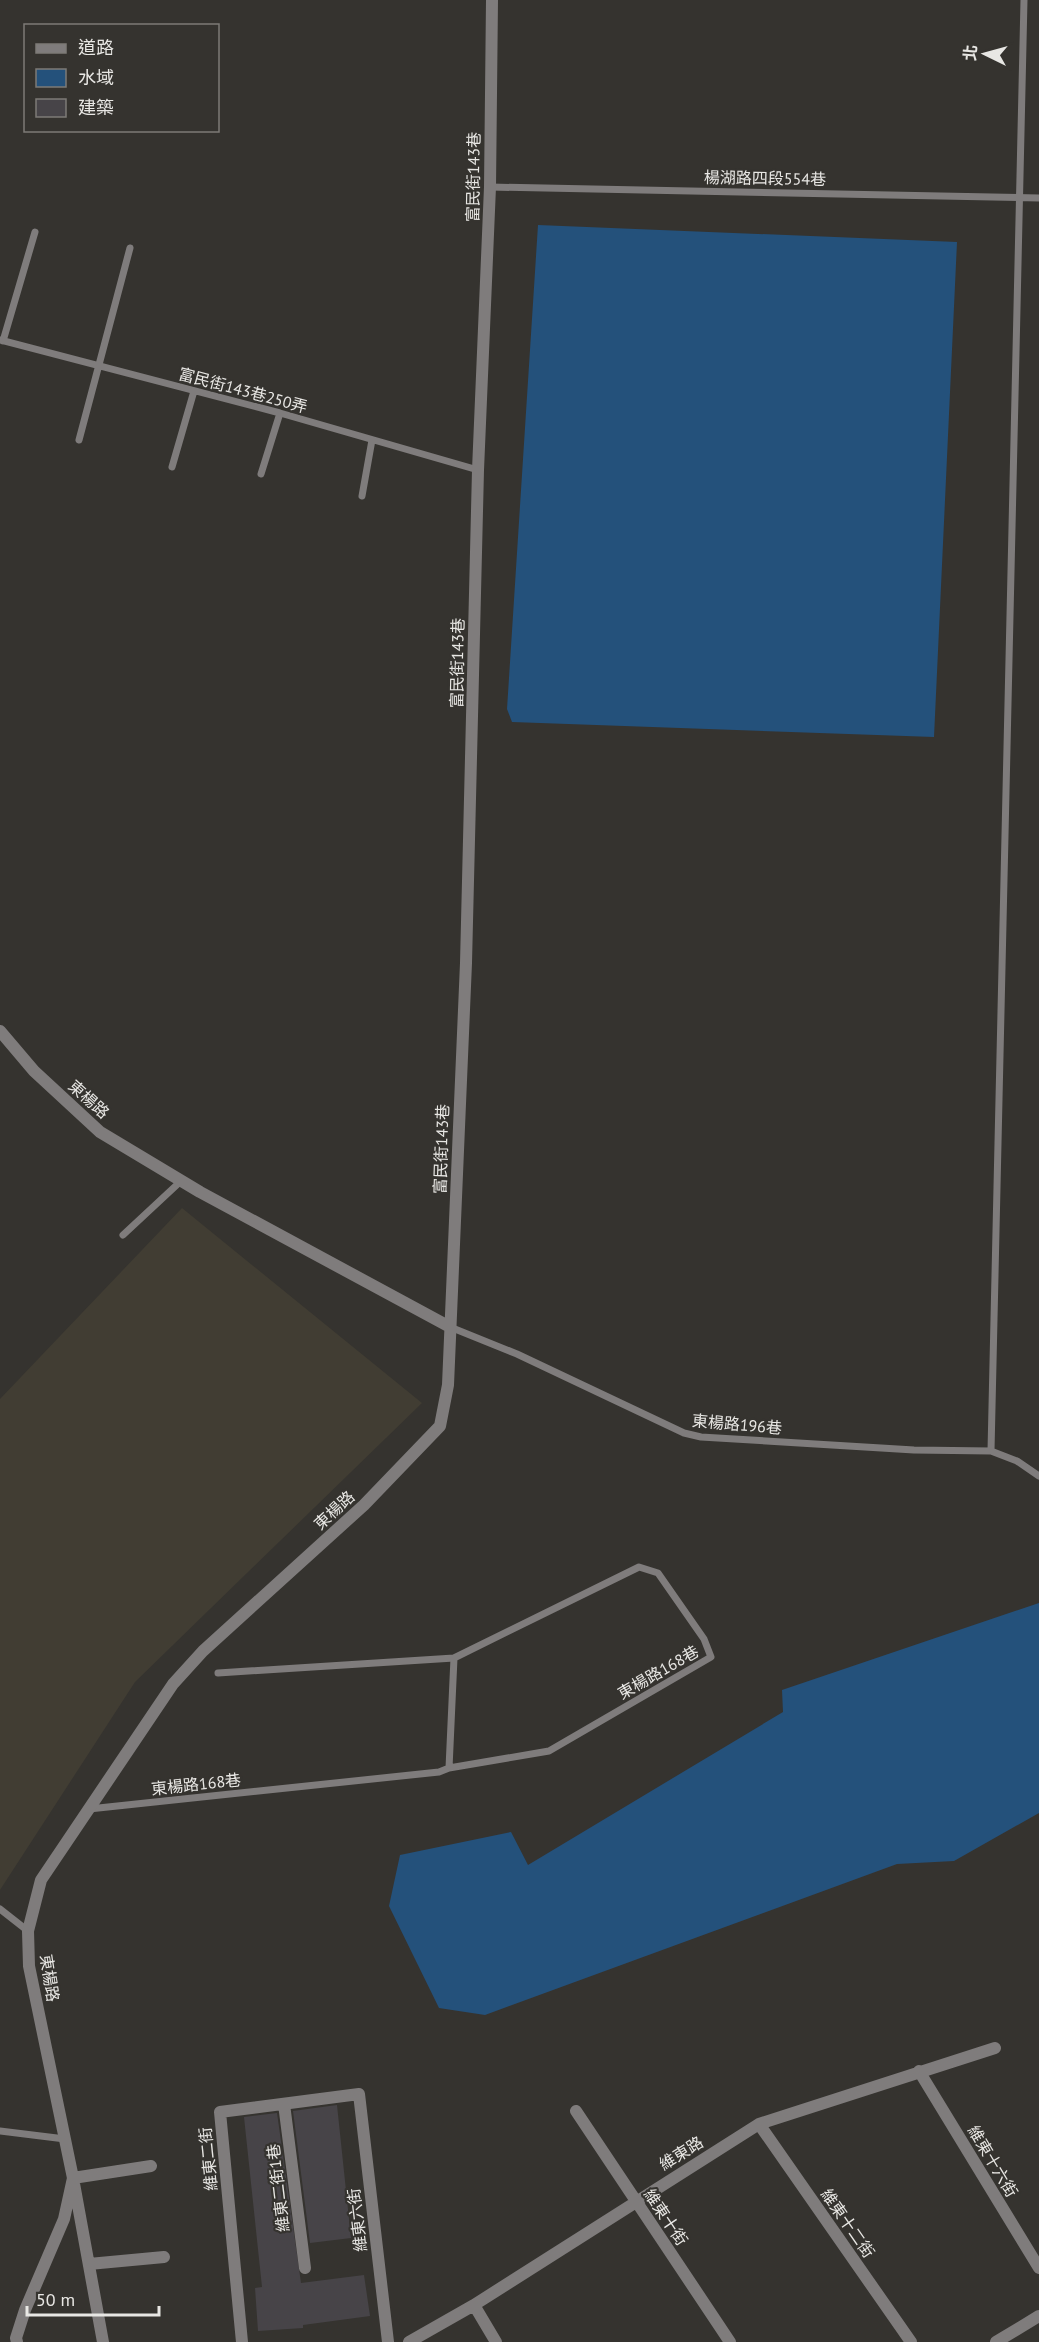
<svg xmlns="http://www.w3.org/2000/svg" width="1039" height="2342" viewBox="0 0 1039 2342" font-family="'PT Sans','Noto Sans TC',sans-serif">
<rect width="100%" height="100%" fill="#35332f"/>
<path fill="#413d33" d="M182 1208 422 1403 135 1682 0 1890V1399Z"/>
<path fill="#24517b" d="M538 225 957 242 934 737 512 722 507 709Z
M1039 1603V1813L954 1861 897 1864 485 2015 439 2008 389 1906 400 1855 511 1832 528 1865 783 1712 782 1690Z"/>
<path fill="#474448" d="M337 2105 351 2238 310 2243 293 2111Z
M277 2113 301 2283 364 2275 370 2316 303 2325V2328L258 2331 255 2288 262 2287 244 2117Z"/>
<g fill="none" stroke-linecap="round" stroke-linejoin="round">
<path stroke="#7f7c7c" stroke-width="7" d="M490 187 1039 198
M0 340 280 413 478 470
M3 341 35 232
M79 440 130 248
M172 467 194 391
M261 474 280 413
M362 496 372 440
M123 1235 181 1181
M450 1327 517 1354 684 1433 701 1437 914 1450 991 1451 1017 1461 1039 1476
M991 1451 1024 0
M449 1768 454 1658
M89 1809 439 1772 449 1768 549 1751 711 1657 704 1639 658 1573 639 1567 454 1658 218 1673
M0 1909 28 1931
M0 2131 65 2139"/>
<path stroke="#7f7c7c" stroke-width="12" d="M0 1031 34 1071 100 1132 200 1192 450 1327
M919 2071 1039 2268
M284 2104 305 2268
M576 2111 730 2342
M759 2124 911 2342
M89 2264 164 2257
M474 2305 496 2342
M17 2342 16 2338 25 2310 64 2219 73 2178 29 1966 28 1931 41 1880 173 1684 203 1651 364 1505 440 1426 448 1385 466 963 478 470 490 187 492 0
M103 2342 73 2178 151 2166
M242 2342 220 2112 359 2094 388 2342
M409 2342 474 2305 759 2124 995 2048
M996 2342 1039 2316"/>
</g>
<g text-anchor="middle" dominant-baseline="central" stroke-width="4.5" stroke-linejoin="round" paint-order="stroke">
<g font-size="16" fill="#e8e7e4" stroke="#35332f">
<text transform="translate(473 177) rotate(-89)">富民街143巷</text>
<text transform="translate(765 178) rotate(1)">楊湖路四段554巷</text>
<text transform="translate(243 390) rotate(15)">富民街143巷250弄</text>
<text transform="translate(457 663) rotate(-89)">富民街143巷</text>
<text transform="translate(89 1099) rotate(42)">東楊路</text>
<text transform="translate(441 1149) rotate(-88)">富民街143巷</text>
<text transform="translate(737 1424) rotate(5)">東楊路196巷</text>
<text transform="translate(334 1510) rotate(-43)">東楊路</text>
<text transform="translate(658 1672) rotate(-30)">東楊路168巷</text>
<text transform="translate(196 1784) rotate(-6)">東楊路168巷</text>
<text transform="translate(50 1978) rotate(81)">東楊路</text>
<text transform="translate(681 2153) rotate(-32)">維東路</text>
<text transform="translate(208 2159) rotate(-96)">維東二街</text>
<text transform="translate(993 2161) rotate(59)">維東十六街</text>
<text transform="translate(278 2188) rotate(-97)">維東二街1巷</text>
<text transform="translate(666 2217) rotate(56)">維東十街</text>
<text transform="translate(357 2220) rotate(-97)">維東六街</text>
<text transform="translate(848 2223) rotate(55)">維東十二街</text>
</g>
</g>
<rect x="24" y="24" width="195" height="108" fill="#35332f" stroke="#7d7b77" stroke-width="1.5"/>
<rect x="36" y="44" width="30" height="9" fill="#7f7c7c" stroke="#7d7b77" stroke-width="1.5"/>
<text x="78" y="54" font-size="18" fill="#e8e7e4">道路</text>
<rect x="36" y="69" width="30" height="18" fill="#24517b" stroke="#7d7b77" stroke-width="1.5"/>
<text x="78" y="84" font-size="18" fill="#e8e7e4">水域</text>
<rect x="36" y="99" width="30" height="18" fill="#474448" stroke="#7d7b77" stroke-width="1.5"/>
<text x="78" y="114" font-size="18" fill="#e8e7e4">建築</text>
<g transform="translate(985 54) rotate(275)" stroke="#35332f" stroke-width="4.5" paint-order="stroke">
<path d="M0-4.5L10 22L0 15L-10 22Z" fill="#e8e7e4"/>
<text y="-9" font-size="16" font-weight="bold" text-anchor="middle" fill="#e8e7e4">北</text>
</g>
<path d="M27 2306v9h132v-9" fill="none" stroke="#e8e7e4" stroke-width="3"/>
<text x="36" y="2306" font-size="18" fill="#e8e7e4" stroke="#35332f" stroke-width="4.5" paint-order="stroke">50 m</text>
</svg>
